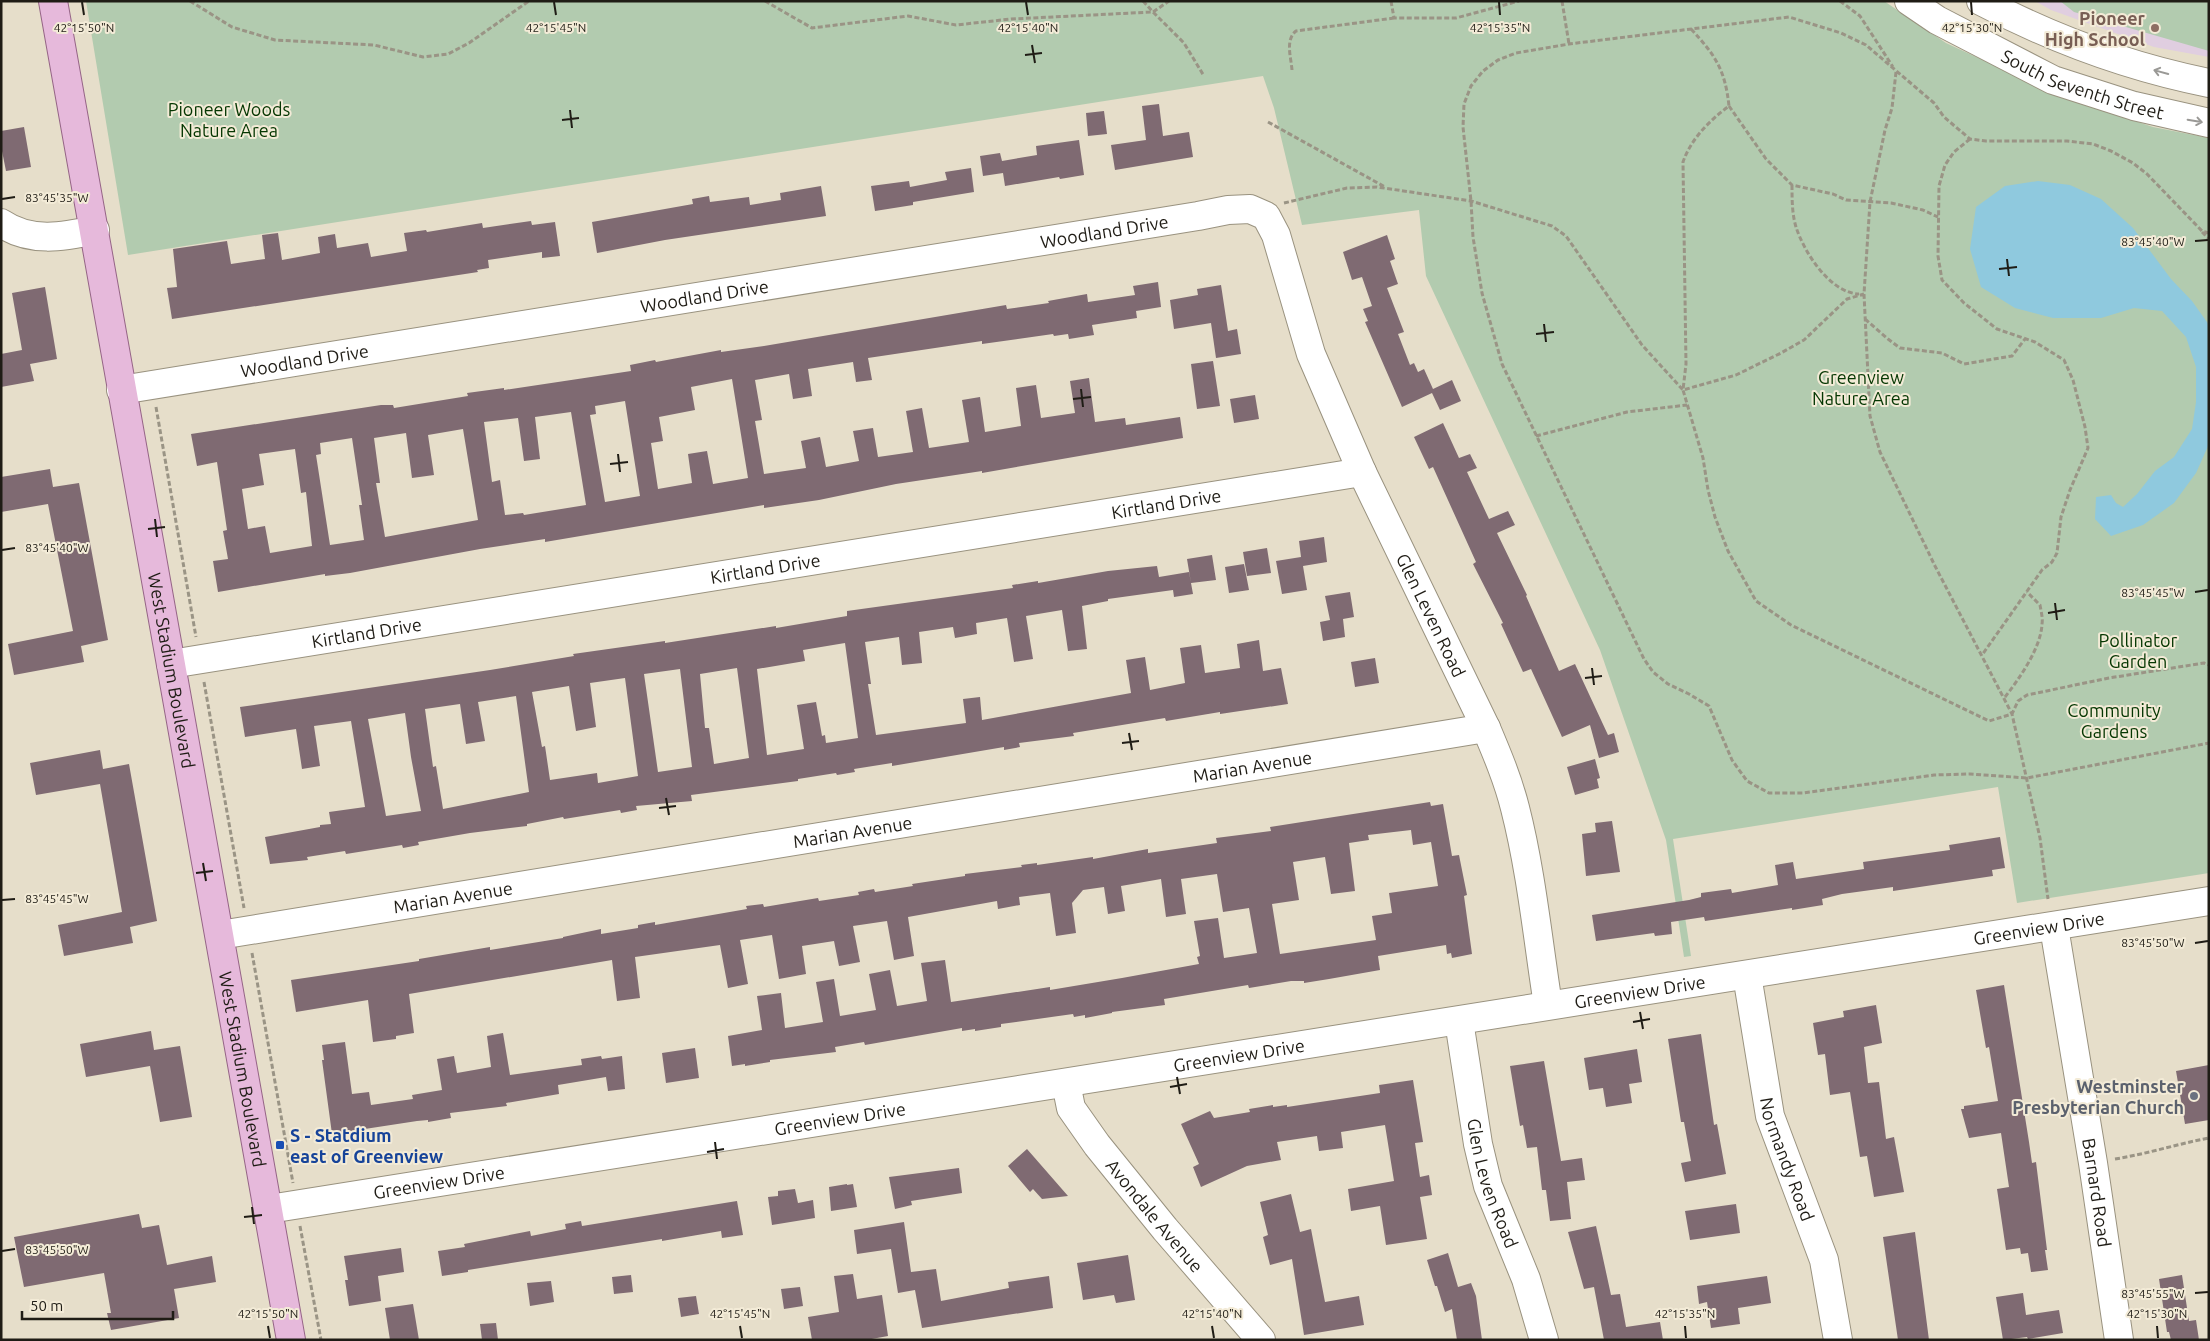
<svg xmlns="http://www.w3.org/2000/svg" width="2210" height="1341" viewBox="0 0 2210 1341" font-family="Ubuntu,sans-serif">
<rect width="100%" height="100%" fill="#e6deca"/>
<path fill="#e0cee0" d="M2035 1H2209V57L2154 47 2051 10Z"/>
<path fill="#b2cbaf" d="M86 1H1884L1946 43 2058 95 2153 127 2209 138V873L2017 903 1998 787 1673 839 1691 956 1684 957 1666 840 1600 650 1426 276 1419 210 1302 225 1274 108 1263 76 128 255Z
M2060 1H2209V51L2074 12Z"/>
<path fill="#8fc9de" d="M2038 181 2070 185 2101 199 2133 228 2171 279 2192 301 2209 325V444L2196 473 2174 503 2143 525 2111 536 2095 519 2096 497 2111 495 2116 503 2123 507 2137 494 2155 471 2174 457 2192 429 2196 402V367L2186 337 2162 311 2134 308 2101 318H2053L2015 308 1981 287 1970 249 1976 207 2005 186Z"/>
<path fill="#7f6a72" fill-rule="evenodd" d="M1159 104 1163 136 1189 132 1193 157 1115 170 1111 145 1146 140 1142 106Z
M1104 111 1107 134 1088 136 1086 113Z
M24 127 31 167 6 171 1 146V131Z
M1079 140 1084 175 1060 179 1059 177 1005 186 1003 173 983 176 980 156 1000 153 1002 161 1037 155 1036 146Z
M971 168 974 192 913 202V205L875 211 871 186 909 181 910 187 947 180 945 172Z
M821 186 826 216 665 240 597 253 592 222 693 204 692 199 709 196 710 202 749 197 750 205 781 200 780 193Z
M531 221 532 225 555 222 560 256 542 258V252L488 260 489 268 477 270 478 272 172 319 167 288 177 287 173 249 227 241 231 264 265 259 262 235 278 233 282 260 320 253 318 237 335 234 337 248 368 243 371 257 407 251 404 233 426 230 427 232 482 223 483 228Z
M1387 235 1395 259 1390 261 1398 284 1387 288 1404 332 1398 334 1410 365 1414 363 1418 372 1424 369 1433 389 1452 380 1461 401 1440 410 1432 393 1402 407 1365 322 1368 321 1363 309 1372 306 1362 277 1352 280 1343 252Z
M1158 282 1161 307 1136 311 1137 318 1092 325 1094 335 1069 339 1068 334 1054 336 1053 334 982 344V341L868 358 872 380 856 382 853 362 808 369 812 396 793 399 789 374 755 380 762 420 755 421 764 474 806 468 801 441 820 437 826 467 859 461 853 431 873 428 878 457 913 452 906 411 922 408 929 448 969 442 962 400 980 397 985 432 1021 426 1016 388 1036 385 1041 418 1075 413 1070 381 1089 378 1095 422 1125 418 1126 425 1180 417 1183 438 982 473V471L896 484 819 500 764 508V505L545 542V539L480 549 350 573 325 576V574L218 592 213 561 228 559 223 531 227 530 217 462 197 466 191 434 381 405H393L394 408 468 396 467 393 504 388V390L631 371 630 365 655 360 656 362 721 350V352L764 346 1006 305 1007 309 1049 303 1048 301 1087 294 1088 302 1135 295 1133 286ZM732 379 748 478 713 484 707 451 688 454 692 483 658 489 651 443 663 441 659 417 695 410 691 387ZM625 401 640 496 605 502 590 415 596 414 595 406ZM571 412 586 505 524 515 523 513 505 515 500 480 492 482 484 422 518 418 524 461 540 459 535 417ZM463 429 478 520 385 537 376 483H380L374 438 406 433 412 478 434 475 428 435ZM352 438 362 505H359L364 540 330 545 316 455 321 454 320 443ZM295 449 301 493 306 492 312 546 270 553 265 526 248 529 242 489 264 485 259 454Z
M1221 285 1228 331 1237 329 1241 354 1216 358 1211 323 1174 329 1170 300 1198 295 1197 289Z
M45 287 57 359 30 364 34 381 1 387V354L22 350 12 293Z
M1213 361 1220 406 1197 409 1191 364Z
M1255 395 1259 419 1234 423 1230 399Z
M1443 423 1459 458 1470 454 1477 468 1467 472 1489 519 1508 511 1515 525 1497 533 1527 595 1526 596 1559 671 1575 664 1608 735 1614 733 1619 752 1599 758 1590 725 1562 737 1531 669 1523 672 1501 624 1503 623 1473 564 1476 562 1433 467 1429 469 1414 437Z
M50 469 53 487 79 483 108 640 81 646 84 662 14 675 8 644 73 631 48 504 1 512V477Z
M1324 537 1327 562 1303 566 1307 590 1282 594 1276 561 1301 557 1299 541Z
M1267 548 1271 573 1247 576 1243 552Z
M1212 555 1216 580 1191 583 1187 559Z
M1244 564 1249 590 1229 593 1225 567Z
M1157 566 1159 577 1189 572 1193 594 1174 597 1173 590 1108 599V601L1082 606 1087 649 1068 651 1062 610 1026 616 1033 659 1014 662 1007 618 976 623 977 634 955 638 953 627 919 632 922 663 902 665 899 637 865 642 871 684H868L876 735 966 723 963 699 980 697 982 720 1131 693 1126 660 1145 657 1150 690 1185 683 1180 648 1201 645 1205 673 1240 668 1237 644 1259 640 1263 671 1281 668 1288 704 1220 714V712L1166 721 1165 718 1073 733 1074 736 1019 743 1020 747 1004 750V747L892 766V763L854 769 855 772 837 775 836 773 798 779V781L691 795 692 801 636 806 637 810 621 813 620 810 564 819 563 817 527 824V826L470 833 418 842 419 845 403 848 402 845 346 854 345 851 307 857 308 860 270 864 265 837 320 827V825L331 824 329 812 365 807 351 721 314 726 320 766 302 769 296 729 245 737 240 707 490 670 574 656 573 654 665 641V643L776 626V628L847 616V611L1013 588 1012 585 1038 581V583L1108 571ZM845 643 858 738 826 743 825 735 822 736 816 702 797 705 804 749 767 755 757 669 805 661 803 650ZM737 668 749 758 714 764 709 728H705L700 674ZM680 669 692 767 658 772 644 674ZM625 678 638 776 598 783 597 773 550 780 545 746 542 747 532 692 569 686 576 731 596 727 590 683ZM516 696 529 792 443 809 436 766 433 767 425 709 460 704 466 744 485 741 478 702ZM405 713 411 757 421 811 386 816 368 719Z
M1350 592 1354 617 1343 619 1345 637 1323 641 1320 622 1330 620 1325 596Z
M1375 658 1379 683 1355 687 1351 662Z
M100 750 103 769 129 764 157 921 130 927 133 943 64 956 58 925 122 912 100 784 36 795 30 763Z
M1595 759 1600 778 1597 779 1599 788 1575 795 1567 767Z
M1430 802 1431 806 1443 804 1452 856 1459 855 1467 895 1464 896 1472 954 1452 958 1451 953 1447 954 1446 945 1378 956 1380 970 1329 979 1304 983V981H1291L1249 988 1248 985 1164 999 1165 1005 1112 1012V1013L1085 1018V1015L1074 1017 1073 1014 1001 1024V1027L975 1031V1029L962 1031V1028L865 1045 864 1042 835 1047 836 1052 770 1060V1062L745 1066V1064L732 1066 728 1036 762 1030 757 996 781 993 785 1028 823 1022 816 982 834 979 840 1016 876 1010 869 974 890 970 897 1006 927 1001 921 963 945 960 951 1002 1050 987V990L1122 978 1199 964 1197 957 1200 956 1194 921 1218 918 1224 958 1257 953 1249 908 1223 912 1217 874 1181 879 1186 914 1166 917 1161 879 1121 886 1125 911 1108 914 1104 887 1083 890 1072 903 1076 933 1056 936 1050 893 1019 897 1020 905 998 909 997 901 908 917 914 956 894 960 887 921 853 926 860 962 839 966 834 941 802 946 806 974 779 979 772 935 740 940 748 984 728 988 720 945 635 957 640 998 617 1001 612 960 409 994 414 1033 396 1036V1039L373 1042 368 1000 296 1012 291 980 419 961V959L490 947V950L563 938V937L601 929V934L638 928V925L655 922V925L747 909 746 906 763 904 764 907 818 898 819 901 859 895 858 892 874 889 875 892 913 886 912 884 965 876V874L1022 867 1021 865 1037 863V865L1093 857V859L1148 849V853L1217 843 1216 838 1271 831 1270 827ZM1411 830 1413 845 1431 842 1438 886 1389 893 1392 913 1372 916 1376 940 1280 954 1272 904 1299 900 1293 862 1325 857 1331 894 1355 891 1349 843 1369 840 1368 835Z
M1612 821 1620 872 1586 876 1582 834 1596 832 1595 823Z
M2000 837 2005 868 1992 870 1993 876 1893 891V887L1842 894 1822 899 1823 905 1792 910V908L1705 921 1704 917 1671 922 1672 934 1655 936 1654 933 1596 941 1592 915 1689 900 1701 897V893L1731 889 1732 893 1778 885 1775 865 1793 862 1796 879 1864 869 1863 862 1950 850 1949 845Z
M2004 985 2029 1142 2032 1163 2036 1162 2047 1250H2045L2048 1270 2031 1272 2028 1253 2021 1254 2020 1248 2006 1250 1997 1189 2009 1187 2001 1133 1969 1138 1961 1109H1964V1106L1998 1101 1989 1047 1986 1048 1976 990Z
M1876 1005 1882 1043 1864 1047 1868 1083 1879 1082 1886 1139 1894 1137 1904 1192 1874 1197 1867 1156 1860 1157 1850 1092 1830 1095 1825 1054 1818 1055 1813 1023 1844 1017 1843 1011Z
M151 1031 154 1050 180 1046 192 1117 160 1122 150 1066 86 1077 80 1044Z
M503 1033 510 1075 582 1065 581 1059 601 1056 602 1059 622 1056 625 1089 608 1091 606 1077 558 1085 559 1094 506 1103 507 1106 450 1113 451 1118 428 1122V1120L417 1121 332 1134 322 1060H324L322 1045 345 1042 352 1094 369 1092 371 1105 413 1099 412 1095 442 1090 437 1059 454 1056 457 1073 491 1067 487 1036Z
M1701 1034 1714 1125 1717 1124 1726 1174 1685 1182 1681 1163 1691 1161 1684 1122H1681L1668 1039Z
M695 1048 699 1078 666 1083 662 1053Z
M1637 1049 1642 1082 1629 1084 1632 1103 1606 1107 1603 1088 1589 1090 1584 1058Z
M1544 1061 1561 1161 1582 1158 1585 1180 1567 1182 1571 1219 1550 1221 1546 1190H1542L1537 1147 1527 1148 1523 1125 1520 1126 1510 1066Z
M2209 1065V1120L2185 1124 2176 1071Z
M1413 1080 1423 1142 1415 1143 1420 1177 1429 1175 1432 1195 1420 1197 1427 1239 1386 1245 1380 1206 1351 1211 1348 1189 1394 1181 1385 1125 1341 1132 1343 1148 1319 1151 1317 1136 1277 1142 1281 1160 1247 1166 1201 1187 1193 1167 1199 1164 1181 1124 1210 1111 1214 1118 1250 1112 1249 1109 1273 1105V1107L1287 1105V1107L1380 1093 1379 1085Z
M1027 1149 1068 1196 1042 1199 1033 1189 1030 1192 1008 1166Z
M959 1168 962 1193 911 1201 912 1205 895 1209 889 1177Z
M847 1184V1185L853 1184 857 1207 831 1211 829 1187Z
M795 1189 798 1203 813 1200 815 1218 772 1225 768 1197 778 1196V1191Z
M1291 1194 1300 1232 1311 1229 1325 1302 1359 1296 1364 1325 1304 1335 1292 1259 1270 1265 1263 1237 1268 1235 1260 1202Z
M737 1201 743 1235 722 1238 721 1231 662 1241V1239L468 1270V1272L442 1276 438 1251 465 1247 464 1244 530 1231 531 1236 566 1229 565 1224 581 1221 582 1226Z
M1736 1204 1740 1233 1690 1240 1685 1211Z
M139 1214 142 1228 159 1225 167 1265 212 1256 216 1282 174 1289 179 1318 111 1330 107 1313H111L104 1273 24 1287 14 1237Z
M904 1222 911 1272 936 1269 941 1301 1009 1288 1008 1282 1049 1276 1053 1308 922 1328 915 1290 898 1293 891 1249 857 1254 854 1230Z
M1596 1226 1611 1295 1620 1294 1626 1327 1660 1322 1663 1340H1604L1594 1287 1584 1289 1568 1232Z
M1915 1232 1929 1340H1898L1883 1237Z
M401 1248 404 1272 378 1276 381 1301 349 1306 345 1280H348L344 1256Z
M1448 1253 1458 1287 1471 1283 1476 1296 1482 1340H1457L1452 1309 1445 1312 1437 1286H1435L1427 1260Z
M1128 1255 1135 1300 1116 1303 1114 1295 1083 1300 1077 1263Z
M853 1274 857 1299 882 1295 888 1336 866 1340H812L808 1317 839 1312 834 1276Z
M631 1275 633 1292 614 1294 612 1277Z
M2182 1275 2189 1321 2196 1320 2199 1340H2171L2169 1332H2167L2159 1279Z
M1767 1276 1771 1303 1738 1308 1740 1324 1711 1328 1707 1302 1699 1304 1697 1286Z
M551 1281 554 1302 530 1306 527 1283Z
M800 1287 803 1306 784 1309 781 1289Z
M2023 1293 2026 1315 2059 1310 2063 1333 2028 1339 2027 1337 2003 1340 1996 1297Z
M696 1296 699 1314 681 1317 678 1298Z
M413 1304 419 1340H390L385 1308Z
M496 1323 498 1340H482L480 1324Z"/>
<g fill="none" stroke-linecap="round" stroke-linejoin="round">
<defs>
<g id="minor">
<path id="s1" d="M1909 1 1937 20 2053 80 2134 106 2209 123"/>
<path d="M1981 1C2053 39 2129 67 2209 83"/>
<path d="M1 223C30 243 63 237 95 230"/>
<path id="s2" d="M121 390 1198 216 1228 210 1250 209 1266 216 1276 235 1311 354 1362 472 1486 728C1497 754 1508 780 1515 808 1531 870 1538 941 1548 1005"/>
<path id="s3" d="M171 664 1362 472"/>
<path id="s4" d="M2054 927 2093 1163 2119 1340"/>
<path id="s5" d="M220 935 1486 728"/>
<path id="s6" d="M1747 975 1770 1116 1824 1260 1838 1340"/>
<path id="s7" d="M1459 1021 1478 1144 1488 1186 1526 1279 1544 1340"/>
<path id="s8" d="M1066 1083 1071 1108 1097 1145 1165 1229 1261 1340"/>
<path id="s9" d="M269 1209 2209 901"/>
</g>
<g id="major">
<path id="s10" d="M53 1 291 1340"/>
</g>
</defs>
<use href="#minor" stroke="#99927f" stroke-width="30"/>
<use href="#major" stroke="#956486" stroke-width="30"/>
<path stroke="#9a9485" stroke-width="3" stroke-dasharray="5 2.5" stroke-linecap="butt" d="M190 1 232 27 275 40 374 45 423 57 448 54 469 43 529 1
M765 1 812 28 908 16 956 25 1011 19 1153 12 1184 43 1204 76
M1143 1 1153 12 1169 1
M1391 1 1394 18H1456L1519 1
M1562 1 1569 44
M1840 1 1860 16 1893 67
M1691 29C1715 55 1725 69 1729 106 1709 121 1691 139 1683 162L1686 364 1683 390 1703 458 1708 490 1715 517 1728 551 1756 601 1791 625 1989 721 2012 714 2018 701 2027 695 2109 678 2204 663 2209 665
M1292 70C1291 57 1285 40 1296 31L1394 18
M1896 72 1892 108 1885 130 1870 202 1864 294 1870 416 1880 452 1935 566 2012 714 2040 838 2048 899
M1729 106 1766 159 1792 185 1833 194 1846 200 1891 203 1923 210 1938 217
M1268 122 1385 187
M1970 139 1954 152 1945 165 1939 186 1938 256 1942 280 1964 303 1997 329 2035 342 2064 360 2073 380 2085 427 2088 448 2070 490 2061 517 2057 553 2052 562 2042 570 1982 655
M1792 185C1792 199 1792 214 1796 227 1804 252 1830 293 1859 294
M1284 203 1347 188 1377 187 1471 201 1552 226 1566 236 1642 345 1683 390 1736 375 1781 353 1804 340 1847 299 1864 294
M2202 232 2209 239
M2209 233 2202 231 2147 174 2133 163 2111 151 2093 144 2067 141H1986L1970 139 1944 117 1934 103 1866 45 1841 33 1789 17 1569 44 1516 53 1498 60 1483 71 1471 86 1464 104 1463 127 1471 201 1473 237 1482 293 1502 364 1644 659 1653 672 1668 684 1689 694 1709 706 1732 760 1747 781 1769 793H1803L1934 775 1970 774 2027 778 2209 743
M1865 319 1888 339 1900 348 1942 353 1964 364 2012 356 2025 339
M156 407 196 637
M1536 436 1627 412 1687 405
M204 682 244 908
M2005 697C2019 679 2041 648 2042 624 2043 618 2041 611 2040 605L2027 592
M252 953 293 1183
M2115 1159C2147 1154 2177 1144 2209 1138
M300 1226 321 1340"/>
<use href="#minor" stroke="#fff" stroke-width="28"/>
<use href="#major" stroke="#e6b9db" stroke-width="28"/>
</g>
<defs><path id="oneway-shaft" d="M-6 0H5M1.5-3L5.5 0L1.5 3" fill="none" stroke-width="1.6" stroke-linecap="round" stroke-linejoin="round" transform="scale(1.25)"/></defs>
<g stroke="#9a9996">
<use href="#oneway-shaft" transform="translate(2161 72) rotate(-165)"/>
<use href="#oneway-shaft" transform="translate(2195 121) rotate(10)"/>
</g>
<path fill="none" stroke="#1f1c15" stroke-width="2" d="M82 2 84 15M554 2 556 15M1026 2 1028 15M1499 2 1500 15M1971 2 1972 15M1032 45 1035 63M1025 55 1042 53M570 110 572 128M562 120 579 118M2 199 15 197M2195 241 2208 240M2007 259 2009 276M1999 269 2017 267M1544 324 1546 342M1536 334 1554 332M1081 389 1083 407M1073 399 1091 397M618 454 620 472M610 464 628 462M155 519 157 537M148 529 165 527M2 550 15 548M2195 592 2208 590M2055 603 2057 620M2048 613 2065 610M1592 668 1594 685M1585 678 1602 676M1129 733 1132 750M1122 743 1139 741M666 798 669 815M659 808 676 806M203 863 206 881M196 873 213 871M2 900 15 899M2195 943 2208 941M1640 1012 1643 1029M1633 1022 1650 1019M1177 1077 1180 1094M1170 1087 1187 1084M715 1142 717 1159M707 1152 724 1149M252 1207 254 1224M244 1217 262 1215M2 1251 15 1249M2195 1293 2208 1292M268 1326 270 1338M740 1326 742 1338M1212 1326 1214 1338M1685 1326 1686 1338M2157 1326 2158 1338"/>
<circle fill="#8d6e63" stroke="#f3ebd7" stroke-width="2" cx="2155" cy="28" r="5"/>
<circle fill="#6b7280" stroke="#f3ebd7" stroke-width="2" cx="2194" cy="1096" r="5"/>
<rect fill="#1a4fb4" stroke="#f3ebd7" stroke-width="2" x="275" y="1140" width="10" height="10" rx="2.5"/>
<g text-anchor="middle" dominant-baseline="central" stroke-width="4" stroke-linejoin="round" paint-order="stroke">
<g font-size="18" font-weight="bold" fill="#785e54" stroke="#f3ebd7" text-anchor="end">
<text x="2145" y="18">Pioneer<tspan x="2145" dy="21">High School</tspan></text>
</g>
<g font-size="18" fill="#1f1c15" stroke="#f3ebd7">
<text stroke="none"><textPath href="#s1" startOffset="194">South Seventh Street</textPath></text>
<text stroke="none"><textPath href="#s2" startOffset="996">Woodland Drive</textPath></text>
<text stroke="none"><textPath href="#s2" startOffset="591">Woodland Drive</textPath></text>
<text stroke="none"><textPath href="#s2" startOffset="186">Woodland Drive</textPath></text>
<text stroke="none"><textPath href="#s3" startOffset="1008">Kirtland Drive</textPath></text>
<text stroke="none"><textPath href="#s3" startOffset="602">Kirtland Drive</textPath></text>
<text stroke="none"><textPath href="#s2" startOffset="1594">Glen Leven Road</textPath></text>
<text stroke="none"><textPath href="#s3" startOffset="198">Kirtland Drive</textPath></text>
<text stroke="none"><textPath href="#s10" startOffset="680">West Stadium Boulevard</textPath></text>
<text stroke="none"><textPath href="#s5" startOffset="1046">Marian Avenue</textPath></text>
<text stroke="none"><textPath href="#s5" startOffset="641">Marian Avenue</textPath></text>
<text stroke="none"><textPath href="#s5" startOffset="236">Marian Avenue</textPath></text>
<text stroke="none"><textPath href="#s9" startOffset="1792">Greenview Drive</textPath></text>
<text stroke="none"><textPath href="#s9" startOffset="1388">Greenview Drive</textPath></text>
<text stroke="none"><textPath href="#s9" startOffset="982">Greenview Drive</textPath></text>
<text stroke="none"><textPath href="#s10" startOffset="1085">West Stadium Boulevard</textPath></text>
<text stroke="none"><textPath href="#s9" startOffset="578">Greenview Drive</textPath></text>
<text stroke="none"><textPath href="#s6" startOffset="189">Normandy Road</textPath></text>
<text stroke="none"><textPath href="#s9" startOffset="172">Greenview Drive</textPath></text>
<text stroke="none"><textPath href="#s7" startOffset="166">Glen Leven Road</textPath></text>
<text stroke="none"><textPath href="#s4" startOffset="269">Barnard Road</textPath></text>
<text stroke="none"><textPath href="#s8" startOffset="162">Avondale Avenue</textPath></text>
</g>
<g font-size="18" fill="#053702" stroke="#f3ebd7">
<text x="229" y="109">Pioneer Woods<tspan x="229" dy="21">Nature Area</tspan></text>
<text x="1861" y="377">Greenview<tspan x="1861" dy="21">Nature Area</tspan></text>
<text x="2138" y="640">Pollinator<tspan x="2138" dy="21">Garden</tspan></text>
<text x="2114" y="710">Community<tspan x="2114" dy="21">Gardens</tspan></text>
</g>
<g font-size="18" font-weight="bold" fill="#5b616d" stroke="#f3ebd7" text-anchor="end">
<text x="2184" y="1086">Westminster<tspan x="2184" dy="21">Presbyterian Church</tspan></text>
</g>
<g font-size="18" font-weight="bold" fill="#164399" stroke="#f3ebd7" text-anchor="start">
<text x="290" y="1135">S - Statdium<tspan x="290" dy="21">east of Greenview</tspan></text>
</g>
</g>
<g font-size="12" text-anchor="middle" fill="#1f1c15" stroke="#f3ebd7" stroke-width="4" stroke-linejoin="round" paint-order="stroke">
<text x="84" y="32">42°15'50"N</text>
<text x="556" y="32">42°15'45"N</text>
<text x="1028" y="32">42°15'40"N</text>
<text x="1500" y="32">42°15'35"N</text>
<text x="1972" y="32">42°15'30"N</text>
<text x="57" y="202">83°45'35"W</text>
<text x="2153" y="246">83°45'40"W</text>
<text x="57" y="552">83°45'40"W</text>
<text x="2153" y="597">83°45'45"W</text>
<text x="57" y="903">83°45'45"W</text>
<text x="2153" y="947">83°45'50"W</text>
<text x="57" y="1254">83°45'50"W</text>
<text x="2153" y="1298">83°45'55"W</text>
<text x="268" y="1318">42°15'50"N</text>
<text x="740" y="1318">42°15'45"N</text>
<text x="1212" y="1318">42°15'40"N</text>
<text x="1685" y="1318">42°15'35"N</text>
<text x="2157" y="1318">42°15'30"N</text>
</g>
<rect width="2210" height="1341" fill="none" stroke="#1f1c15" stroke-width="5"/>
<path d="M22 1311v8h151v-8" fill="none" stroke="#1f1c15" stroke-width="2.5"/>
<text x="30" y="1311" font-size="15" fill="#1f1c15" stroke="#f3ebd7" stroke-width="4" paint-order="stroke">50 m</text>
</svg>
